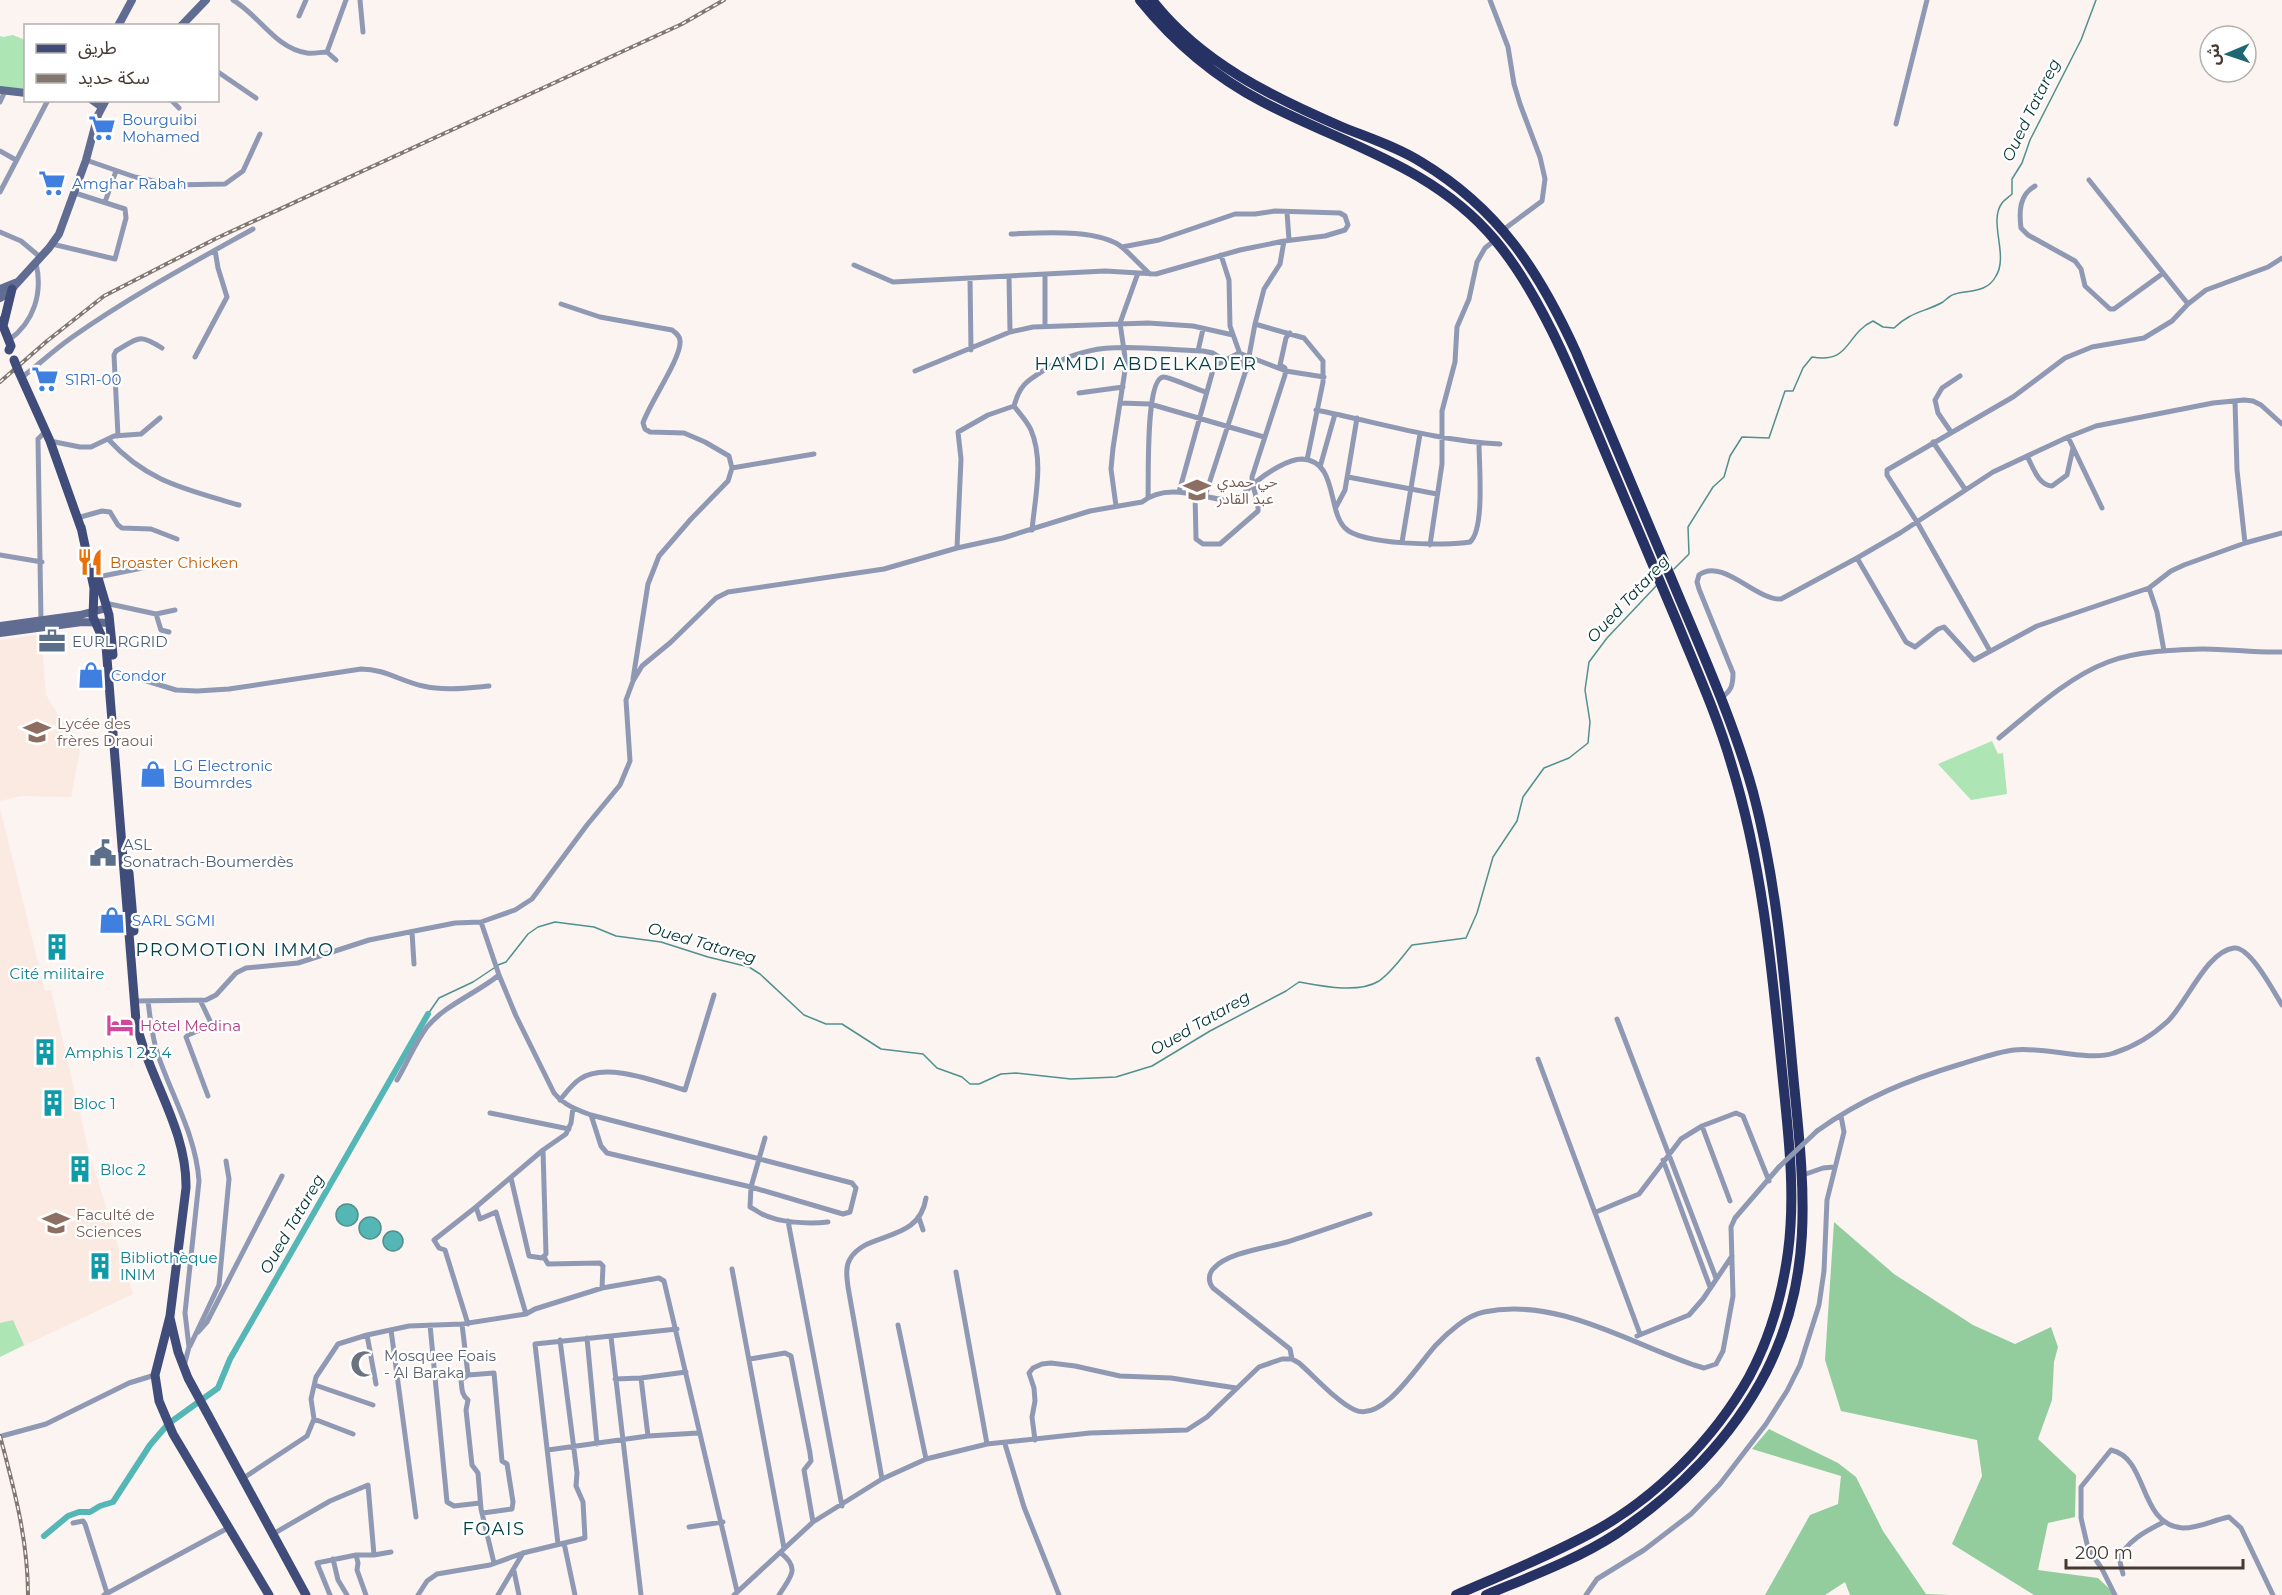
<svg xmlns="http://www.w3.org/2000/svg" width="2282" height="1595" viewBox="0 0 2282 1595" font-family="Montserrat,'Noto Sans Arabic',sans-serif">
<rect width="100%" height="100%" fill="#fbf4f1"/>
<path fill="#fbeae1" d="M41 634 46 695 80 750 71 797 21 796 0 801V640Z
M0 808 45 991 51 990 89 1152 133 1294 0 1357Z"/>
<path fill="#ade5b5" d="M13 35 25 40V91L0 88V36L3 37Z
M1992 741 1998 754 2003 753 2007 794 1971 800 1938 764Z
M13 1320 24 1345 0 1357V1323Z"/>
<path fill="#94cd9d" d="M1834 1222 1894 1274 1973 1325 2015 1344 2051 1327 2058 1347 2054 1362 2052 1400 2038 1439 2076 1475 2075 1517 2048 1523 2038 1570 2098 1578 2116 1595H2034L1952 1544 1982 1476 1977 1440 1841 1411 1825 1360Z
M1769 1429 1838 1463 1856 1477 1883 1531 1926 1594 1950 1595H1850L1845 1582 1825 1595H1765L1810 1515 1838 1504 1841 1476 1752 1449Z"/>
<path fill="#55b6b6" stroke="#50908e" stroke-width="1.5" d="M336 1215a11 11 0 1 1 22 0a11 11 0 1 1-22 0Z
M359 1228a11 11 0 1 1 22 0a11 11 0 1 1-22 0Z
M383 1241a10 10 0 1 1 20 0a10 10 0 1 1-20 0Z"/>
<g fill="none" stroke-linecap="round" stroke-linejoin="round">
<path stroke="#50908e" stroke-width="1.5" d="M1674 569 1689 554 1688 527 1713 487 1724 477 1730 456 1742 437 1769 438 1785 391H1793L1803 368 1812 357C1851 364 1845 334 1873 321L1883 327 1894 328C1910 312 1925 312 1943 302 1947 299 1950 295 1955 294 1970 290 1987 293 1996 276 2009 255 1988 222 2002 203 2004 200 2009 197 2012 194V179L2022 163 2030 140 2081 40 2096 0
M498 965 506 962 528 934 538 927 555 922 594 927 616 936 661 942 708 957 749 967 760 974 804 1015 826 1024H842L881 1049 923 1054 937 1068 962 1077 970 1084H979L1001 1074 1016 1073 1071 1079 1116 1077 1152 1066 1210 1031 1286 991 1299 982C1321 986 1358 994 1379 981 1392 972 1402 957 1412 945L1466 938 1477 913 1493 857 1517 821 1523 797 1544 768 1569 758 1588 743 1590 722 1585 690 1589 662 1607 638 1657 585
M428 1014 439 998 473 982 494 968"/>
<path stroke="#55b6b6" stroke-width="6" d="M44 1536 68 1516 79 1512H90L100 1506 113 1502 150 1445 168 1424 218 1388 230 1359 428 1014"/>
<path stroke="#9099b4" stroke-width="5" d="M233 0C259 15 276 49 307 53 313 54 321 52 327 52
M360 0 363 32
M1490 0 1508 47 1514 84 1520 104 1540 157 1545 179 1542 201 1503 230
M299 16 306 0
M336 60 327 52 346 0
M218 72 256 98
M171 100 179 108
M0 102 5 91
M1896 124 1927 0
M0 151 16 160
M86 160 135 177 172 185 225 184 243 171 260 134
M2089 180 2188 304
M2035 186C2019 195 2019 212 2021 228L2028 235 2075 261 2081 269 2085 286 2110 309H2114L2162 274
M0 192 48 100
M105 202 116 171
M1287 212 1289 240
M0 232 21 241 40 257
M1011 234C1039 233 1100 228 1123 248 1132 256 1141 266 1150 274
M52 244 115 259 126 218 125 209 75 193
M1221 255 1229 280 1230 326 1246 371
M854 265 893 282 1105 271 1156 274 1240 250 1284 241 1325 236 1345 230 1348 225 1345 216 1340 213 1275 211 1255 214H1235L1159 240 1122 247
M1045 275V326
M1009 276 1010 332
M970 278 971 350
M561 304 600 317 672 330C676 333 680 336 680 341 682 357 649 404 643 423L645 429 650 432 684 433 705 442 729 456 732 468 728 481 691 519 659 556 648 584 633 679
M1255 324 1304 338 1323 361V382L1307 460
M9 340C34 322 43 293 36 263
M1198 351 1203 329
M195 357 227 297 218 268 215 250
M915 371 1010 332 1033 327 1148 323 1193 326 1233 335
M21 378C38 365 54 350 71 338 129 297 192 263 253 229
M1079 393 1123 387
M2235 401 2237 470 2245 543
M1120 403 1150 404 1264 437
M1014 406C1019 413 1027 421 1031 430 1044 461 1035 497 1032 530
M1316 410C1377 422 1437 441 1500 444
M2282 424 2261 405 2253 401 2244 400 2213 403 2096 426 2068 437 1993 472 1900 533 1857 558 1906 642 1915 647 1938 629 1944 627 1974 660 2037 626 2149 588 2171 571 2184 565 2245 543 2282 533
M1951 432 1938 413 1935 400 1942 388 1960 376
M118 436 114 355 116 351C139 338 138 333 162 348
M2068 437 2102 508
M108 439C147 482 186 489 239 505
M50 441 80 447H91L114 436 141 434 160 418
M1933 442 1965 489
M2027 456C2033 467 2038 485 2052 486L2067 475 2073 448
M1320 467 1335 414
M732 468 814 454
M1348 477 1437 494
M1179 492 1213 370 1218 364 1239 353 1286 371 1324 377
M1195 493 1196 539 1203 544H1220L1258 511C1259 499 1252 489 1252 477L1285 375V368L1280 365 1286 338 1290 333
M1205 496 1247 367 1255 324 1264 289 1280 264 1284 241
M1148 497C1149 479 1145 380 1163 377 1168 376 1198 390 1206 392
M1116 506 1111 469 1113 448 1126 364 1120 323 1138 273
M1336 507 1345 490 1357 418
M77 518 102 511 110 512 118 525 122 528 151 529 177 539
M1402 542 1420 434
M1430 545 1442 464V411L1455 362 1457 327 1469 299 1477 262 1485 248 1495 240
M957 548 961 459 958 432 988 415 1014 406C1020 384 1027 381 1046 369 1097 336 1147 350 1203 351L1213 353 1224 360
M0 555 42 562
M98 577 147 567
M2149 588 2157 612 2164 651
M105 603 156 614 175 610
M156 614 161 630 169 632
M41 621 38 439 46 431
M1990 651 1917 522 1887 475V470L2013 397 2065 358 2092 347 2144 338 2172 321 2188 304 2206 290 2268 267 2282 258
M114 671 176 690 197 691 229 689 361 669C385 669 400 681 423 686 444 691 467 688 489 686
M1721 698C1731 691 1733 686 1733 673L1699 589 1697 582 1699 575C1722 557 1757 601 1781 599L1857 558
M1999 738C2032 711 2068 677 2108 662 2137 651 2173 650 2204 649 2230 649 2256 653 2282 652
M481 922 499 975 516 1016 554 1093C564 1105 577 1110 591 1115L852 1183 856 1188 850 1212 843 1214 751 1187 607 1153 601 1146 591 1115
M412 932 414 964
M200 1000 212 1025 188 1035 186 1037 208 1096
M134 1001 206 1000 216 995 236 973 246 968 298 963 369 940 455 923 481 922 515 910 532 899 587 825 620 785 630 761 626 700 633 681 642 666 671 642 716 598 728 592 884 569 957 548 1003 538 1090 511 1142 502C1168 481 1204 499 1232 501 1243 498 1248 487 1257 481 1267 473 1288 459 1302 459 1338 461 1327 510 1345 528 1361 545 1446 546 1470 542 1485 529 1479 465 1479 443
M148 1001C150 1018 152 1036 157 1052 171 1095 196 1135 199 1181L185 1313 189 1347 184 1366
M1617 1019 1716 1278
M1538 1059 1640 1334
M397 1080C407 1063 415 1043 427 1027 445 1005 477 993 499 975
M560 1100C566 1093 572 1084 580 1079 605 1061 657 1082 685 1090L714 995
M490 1113 569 1129
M1702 1126 1730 1201
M1817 1131C1863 1098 1908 1080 1961 1064 1978 1059 1997 1052 2014 1050 2043 1046 2088 1062 2114 1053 2133 1047 2153 1035 2168 1021 2187 1002 2207 951 2234 948 2250 946 2274 992 2282 1005
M765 1138 751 1187 750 1207C754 1209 758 1212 762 1214 779 1223 809 1224 828 1222
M1663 1160 1710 1287
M1803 1175 1823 1168 1834 1167
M511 1178 529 1256 542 1258 546 1254 543 1150
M1596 1212 1639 1194 1681 1139 1702 1126 1736 1113 1743 1116 1769 1181
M919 1218 923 1230
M788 1221 842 1506
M544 1257 548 1264 600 1263 603 1266 602 1288
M732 1269 784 1548
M956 1272 987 1444
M526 1314 496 1212 480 1219 476 1207 543 1150 566 1134 571 1123 573 1108
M462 1324 468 1375 461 1380C462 1387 461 1395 468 1400L466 1410 472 1465 478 1473 481 1509 494 1563
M468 1324 445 1250 439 1248 434 1240 476 1207
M430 1325 447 1502 454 1506 480 1503
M898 1325 926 1459
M391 1330 416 1517
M198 1332 207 1322 282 1176
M367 1335 376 1384
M1637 1336 1689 1315 1703 1299 1732 1256
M611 1337 641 1595
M587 1338 597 1444
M190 1346 219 1285 229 1179 226 1161
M750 1359 785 1353 791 1356 810 1453 811 1461 804 1470 813 1522
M1292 1359 1290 1349 1213 1288C1208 1282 1208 1274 1214 1268 1229 1252 1267 1248 1287 1242 1315 1233 1343 1223 1370 1214
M468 1375 494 1373 502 1461 507 1464 513 1502 512 1509 483 1513
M641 1378 686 1372
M615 1379 641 1378 648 1436
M315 1385 373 1405
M314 1419 353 1434
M2 1436 46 1424 129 1383 155 1375
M1035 1440 1032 1417 1035 1401 1034 1388 1029 1373 1033 1368 1042 1364 1051 1363 1075 1366 1120 1376 1171 1378 1236 1388
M1005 1444 1024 1507 1059 1595
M548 1450 648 1436 698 1433
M242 1479 307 1436 314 1419 311 1399 316 1377 338 1344 367 1335 409 1326 462 1324 526 1314 535 1309 602 1288 659 1278 664 1281 737 1591
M882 1479 848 1287C847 1278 845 1267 850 1259 867 1230 919 1244 926 1198
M73 1523 83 1521 85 1524 107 1593
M689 1527 723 1522
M273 1534 330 1501 368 1485 374 1555
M564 1543 575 1595
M558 1544 535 1344 677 1329
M333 1559 338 1580 347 1595
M514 1571 519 1595
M2123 1574C2122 1570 2120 1564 2120 1560 2123 1542 2150 1529 2164 1522
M104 1595 228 1528
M330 1595 317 1563 356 1555
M366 1595 357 1570 358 1563 356 1555H374L391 1552
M418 1595 427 1581 437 1574 490 1565 523 1553 585 1538 583 1502 576 1486 577 1473 560 1340
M498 1595 523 1553
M734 1595 813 1522 882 1479 926 1459 987 1444 1090 1433 1187 1430 1207 1417 1259 1367 1282 1359H1292L1299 1363C1313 1375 1338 1403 1355 1410 1383 1423 1419 1363 1436 1345 1447 1333 1467 1315 1484 1312 1557 1297 1627 1342 1694 1365L1704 1368 1716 1364 1723 1351 1733 1296 1731 1227 1735 1218 1779 1167
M779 1595C790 1577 801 1569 781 1553
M1586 1595 1597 1579 1644 1550 1691 1514 1720 1484 1766 1424 1787 1391 1800 1365 1819 1305 1824 1271 1827 1200 1844 1132 1841 1116
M2115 1595 2102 1569 2088 1548 2081 1518V1487L2111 1450C2149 1458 2138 1525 2183 1528 2200 1528 2213 1520 2229 1517L2241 1528 2273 1595"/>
<path stroke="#616c92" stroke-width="8" d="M118 26 132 0
M181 26 206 0
M0 90 26 93
M92 100 102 107
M97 117 106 100
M0 289 15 283
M0 298 8 293 49 248 59 234 86 160 98 115
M0 626 80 615 107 608
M0 633 82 622 110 623"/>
<path stroke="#404c7a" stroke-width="9" d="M1 321 11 346 9 350
M3 326 12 289
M18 370 50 441 82 531
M81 527 94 588 93 617 106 646 136 1021C148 1078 187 1128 186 1188L170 1316 155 1375 159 1401 173 1434 269 1595
M93 561 109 615 113 655
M129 873 134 931
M170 1318 178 1352 188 1378 306 1595"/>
<path stroke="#263164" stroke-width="10" d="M1140 0C1174 42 1215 77 1263 102 1345 145 1433 166 1495 240 1547 302 1582 399 1614 473 1635 523 1656 573 1677 622 1696 669 1717 715 1731 763 1762 862 1772 969 1782 1071 1788 1131 1796 1192 1788 1252 1782 1296 1770 1338 1749 1377 1714 1439 1656 1498 1593 1532 1549 1556 1502 1575 1456 1595
M1152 0C1200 62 1272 97 1342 127 1369 138 1397 147 1421 162 1499 209 1539 271 1576 352 1611 436 1647 520 1682 604 1708 666 1735 727 1753 792 1778 886 1785 987 1794 1084 1804 1186 1815 1276 1766 1372 1732 1438 1677 1493 1616 1534 1576 1560 1529 1577 1486 1595"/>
<defs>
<path id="rail" d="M0 382 47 341 104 296 217 238 682 24 724 0
M0 1436C14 1488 28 1540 28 1595"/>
</defs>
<use href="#rail" stroke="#827771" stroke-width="4"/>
<use href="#rail" stroke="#fff" stroke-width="1.5" stroke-dasharray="4.5" stroke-linecap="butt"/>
<path stroke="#9099b4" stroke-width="5" d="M1779 1167 1817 1131"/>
<path stroke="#404c7a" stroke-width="9" d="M14 360 18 370"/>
</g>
<defs>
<symbol id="supermarket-bare" viewBox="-9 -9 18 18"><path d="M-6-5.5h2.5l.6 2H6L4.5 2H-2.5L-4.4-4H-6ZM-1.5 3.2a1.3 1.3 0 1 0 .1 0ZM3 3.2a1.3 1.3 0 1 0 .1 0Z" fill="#3f7fe0" stroke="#fff" stroke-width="2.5" paint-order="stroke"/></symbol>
<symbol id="school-bare" viewBox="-9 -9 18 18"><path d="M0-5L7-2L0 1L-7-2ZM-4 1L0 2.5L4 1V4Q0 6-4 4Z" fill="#8d6e63" stroke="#fff" stroke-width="2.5" paint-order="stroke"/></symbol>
<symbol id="restaurant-bare" viewBox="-9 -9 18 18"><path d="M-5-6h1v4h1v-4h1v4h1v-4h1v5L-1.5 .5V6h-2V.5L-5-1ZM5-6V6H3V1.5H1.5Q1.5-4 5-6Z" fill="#e8710a" stroke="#fff" stroke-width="2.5" paint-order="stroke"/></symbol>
<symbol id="office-bare" viewBox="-9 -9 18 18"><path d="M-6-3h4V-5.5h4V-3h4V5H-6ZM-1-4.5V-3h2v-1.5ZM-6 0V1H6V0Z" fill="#5c6f8a" stroke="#fff" stroke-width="2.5" paint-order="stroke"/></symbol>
<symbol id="shop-bare" viewBox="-9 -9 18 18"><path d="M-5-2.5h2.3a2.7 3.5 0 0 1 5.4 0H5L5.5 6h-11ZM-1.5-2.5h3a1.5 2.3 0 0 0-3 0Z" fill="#3f7fe0" stroke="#fff" stroke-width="2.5" paint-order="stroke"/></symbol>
<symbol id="civic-bare" viewBox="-9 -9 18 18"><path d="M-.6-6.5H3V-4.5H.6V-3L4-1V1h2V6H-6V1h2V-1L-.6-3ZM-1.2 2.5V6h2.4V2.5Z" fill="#5c6f8a" stroke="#fff" stroke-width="2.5" paint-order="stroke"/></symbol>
<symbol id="building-bare" viewBox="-9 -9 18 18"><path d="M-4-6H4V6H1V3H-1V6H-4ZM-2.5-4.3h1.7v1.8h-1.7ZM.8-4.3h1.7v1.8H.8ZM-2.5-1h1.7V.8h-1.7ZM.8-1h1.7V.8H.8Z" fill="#0f9aa8" stroke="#fff" stroke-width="2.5" paint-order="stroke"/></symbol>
<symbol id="hotel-bare" viewBox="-9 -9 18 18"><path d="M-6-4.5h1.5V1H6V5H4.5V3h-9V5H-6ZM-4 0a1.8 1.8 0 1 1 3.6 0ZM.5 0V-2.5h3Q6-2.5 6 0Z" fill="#d1479c" stroke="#fff" stroke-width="2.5" paint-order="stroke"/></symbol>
<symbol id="university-bare" viewBox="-9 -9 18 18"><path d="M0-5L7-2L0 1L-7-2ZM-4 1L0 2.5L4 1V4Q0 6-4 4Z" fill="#8d6e63" stroke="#fff" stroke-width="2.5" paint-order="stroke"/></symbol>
<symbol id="mosque-bare" viewBox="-9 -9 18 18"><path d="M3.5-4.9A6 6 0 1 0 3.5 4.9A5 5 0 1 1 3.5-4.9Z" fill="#6b7280" stroke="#fff" stroke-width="2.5" paint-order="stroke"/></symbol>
</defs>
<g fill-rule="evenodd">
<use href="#supermarket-bare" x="83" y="109" width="38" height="38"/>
<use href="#supermarket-bare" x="33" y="164" width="38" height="38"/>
<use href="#supermarket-bare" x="26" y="360" width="38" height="38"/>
<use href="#school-bare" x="1178" y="471" width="38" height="38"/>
<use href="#restaurant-bare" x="71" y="543" width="38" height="38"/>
<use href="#office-bare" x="33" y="622" width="38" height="38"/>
<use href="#shop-bare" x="72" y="656" width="38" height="38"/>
<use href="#school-bare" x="18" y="713" width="38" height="38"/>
<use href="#shop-bare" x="134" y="755" width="38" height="38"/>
<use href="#civic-bare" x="84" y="834" width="38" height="38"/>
<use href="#shop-bare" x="93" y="901" width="38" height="38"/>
<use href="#building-bare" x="38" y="928" width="38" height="38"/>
<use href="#hotel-bare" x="101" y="1006" width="38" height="38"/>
<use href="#building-bare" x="26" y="1033" width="38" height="38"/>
<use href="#building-bare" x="34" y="1084" width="38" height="38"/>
<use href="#building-bare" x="61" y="1150" width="38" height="38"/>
<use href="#university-bare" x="37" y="1204" width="38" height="38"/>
<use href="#building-bare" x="81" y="1247" width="38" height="38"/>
<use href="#mosque-bare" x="345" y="1345" width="38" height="38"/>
</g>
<g text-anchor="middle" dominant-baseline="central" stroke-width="4.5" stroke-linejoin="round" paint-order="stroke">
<g font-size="15" fill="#366cbe" stroke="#fff" text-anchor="start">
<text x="122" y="119">Bourguibi<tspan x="122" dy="17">Mohamed</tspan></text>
<text x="72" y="183">Amghar Rabah</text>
<text x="65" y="379">S1R1-00</text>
<text x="111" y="675">Condor</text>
<text x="173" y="765">LG Electronic<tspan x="173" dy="17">Boumrdes</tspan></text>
<text x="132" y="920">SARL SGMI</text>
</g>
<g font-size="15" fill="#785e54" stroke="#fff" text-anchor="start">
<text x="1217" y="481">حي حمدي<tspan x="1217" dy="17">عبد القادر</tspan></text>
<text x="57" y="723">Lycée des<tspan x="57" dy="17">frères Draoui</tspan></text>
<text x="76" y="1214">Faculté de<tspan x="76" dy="17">Sciences</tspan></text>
</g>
<g font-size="15" fill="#c56008" stroke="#fff" text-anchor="start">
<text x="110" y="562">Broaster Chicken</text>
</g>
<g font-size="15" fill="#4e5e75" stroke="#fff" text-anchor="start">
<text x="72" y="641">EURL RGRID</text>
<text x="123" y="844">ASL<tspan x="123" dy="17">Sonatrach-Boumerdès</tspan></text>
</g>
<g font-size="15" fill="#0d838f" stroke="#fff" text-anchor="start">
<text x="57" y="973" text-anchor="middle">Cité militaire</text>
<text x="65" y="1052">Amphis 1 2 3 4</text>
<text x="73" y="1103">Bloc 1</text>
<text x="100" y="1169">Bloc 2</text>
<text x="120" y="1257">Bibliothèque<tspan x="120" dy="17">INIM</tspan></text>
</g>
<g font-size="15" fill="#b23c85" stroke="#fff" text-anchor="start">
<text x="140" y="1025">Hôtel Medina</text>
</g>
<g font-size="15" fill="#5b616d" stroke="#fff" text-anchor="start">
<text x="384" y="1355">Mosquee Foais<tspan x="384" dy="17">- Al Baraka</tspan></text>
</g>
<g font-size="16" font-style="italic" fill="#033434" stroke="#fff">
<text transform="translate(2031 110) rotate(-64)">Oued Tatareg</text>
<text transform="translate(1628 599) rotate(-47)">Oued Tatareg</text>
<text transform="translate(702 943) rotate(16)">Oued Tatareg</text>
<text transform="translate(1200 1023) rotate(-30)">Oued Tatareg</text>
<text transform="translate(292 1224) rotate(-60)">Oued Tatareg</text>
</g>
<g font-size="18" letter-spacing="1.5" fill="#004049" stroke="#fff">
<text x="1146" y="364">HAMDI ABDELKADER</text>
<text x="235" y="950">PROMOTION IMMO</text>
<text x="494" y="1529">FOAIS</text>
</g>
</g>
<rect x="24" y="24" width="195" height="78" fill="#ffffff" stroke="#b5b0ad" stroke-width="1.5"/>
<rect x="36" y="44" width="30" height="9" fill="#404c7a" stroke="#b5b0ad" stroke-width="1.5"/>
<text x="78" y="54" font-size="18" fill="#463932">طريق</text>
<rect x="36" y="74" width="30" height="9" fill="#827771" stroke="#b5b0ad" stroke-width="1.5"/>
<text x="78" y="84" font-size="18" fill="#463932">سكة حديد</text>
<g transform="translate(2228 54) rotate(268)"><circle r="28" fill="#ffffff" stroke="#b5b0ad" stroke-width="1.5"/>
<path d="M0-4.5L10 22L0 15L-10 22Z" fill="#1d6773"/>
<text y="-9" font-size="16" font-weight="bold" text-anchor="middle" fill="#463932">ش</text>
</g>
<path d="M2066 1559v9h177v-9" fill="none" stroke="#463932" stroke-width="3"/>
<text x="2075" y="1559" font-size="18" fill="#463932" stroke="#ffffff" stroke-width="4.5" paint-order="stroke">200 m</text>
</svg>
